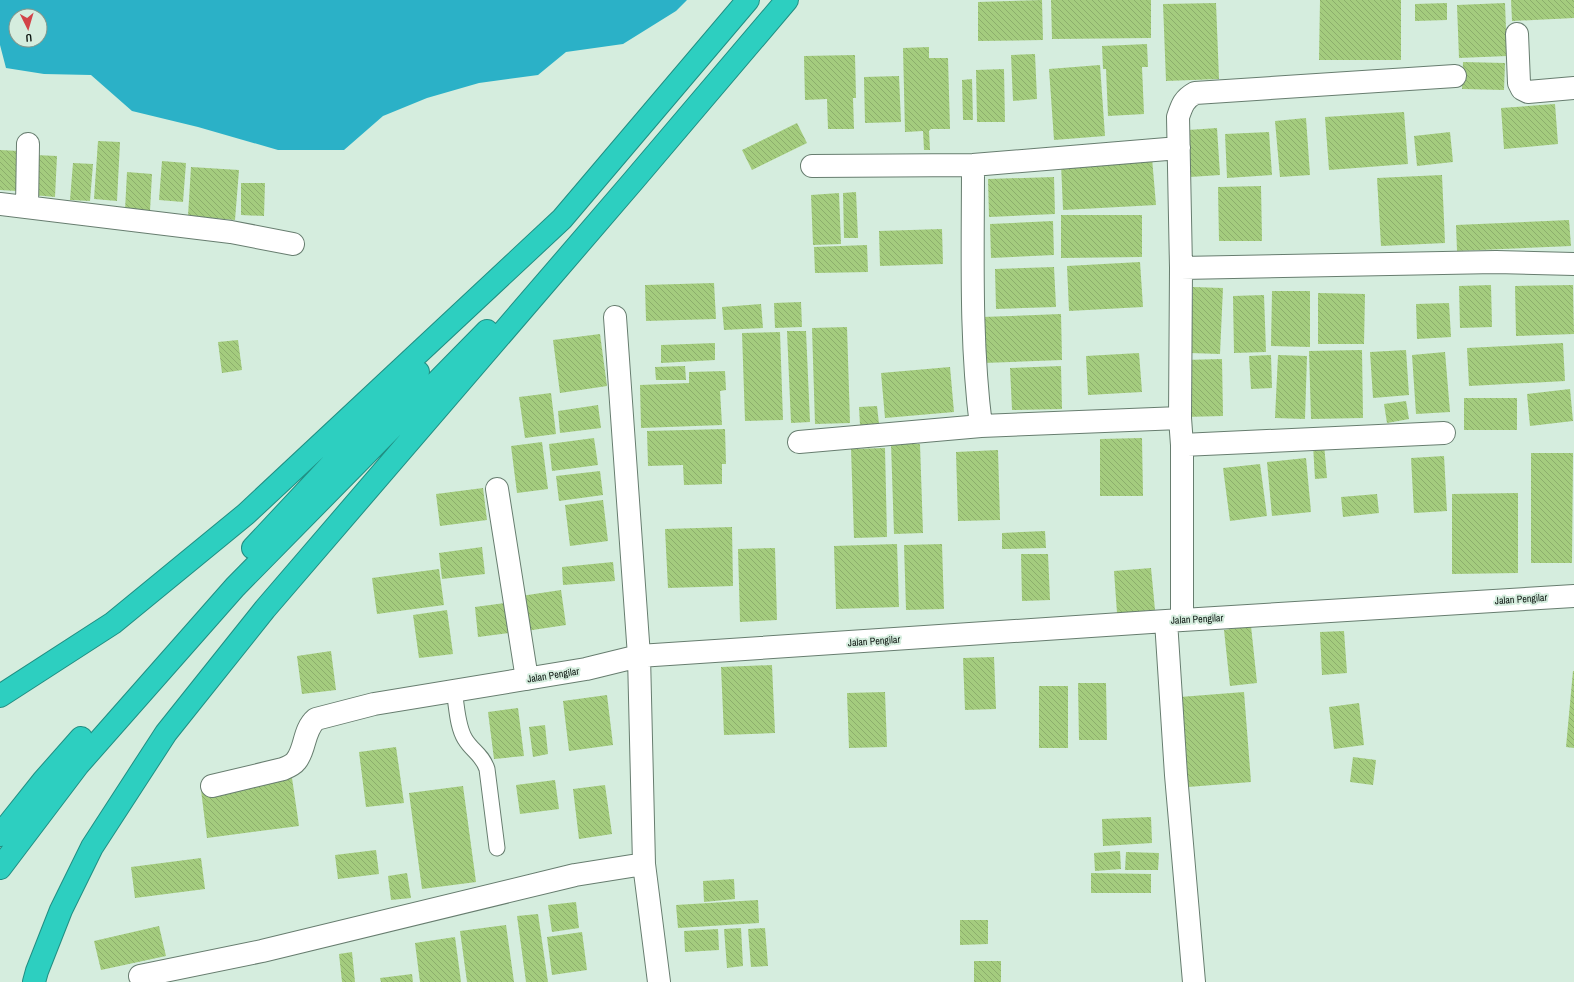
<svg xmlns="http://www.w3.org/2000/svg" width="1574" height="982" font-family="'Archivo Narrow',sans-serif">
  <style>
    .water { fill: #2bb1c7; fill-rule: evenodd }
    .building { fill: url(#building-back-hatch) }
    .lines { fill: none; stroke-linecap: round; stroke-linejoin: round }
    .service-casing { stroke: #677d6f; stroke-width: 17 }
    .minor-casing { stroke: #677d6f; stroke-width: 24 }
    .motorway-casing { stroke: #218e82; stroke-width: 24 }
    .service { stroke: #fff; stroke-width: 15 }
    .minor { stroke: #fff; stroke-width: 22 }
    .motorway { stroke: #2dcfc0; stroke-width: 22 }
    .labels { text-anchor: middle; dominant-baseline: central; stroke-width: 4; stroke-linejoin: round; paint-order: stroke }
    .street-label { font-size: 10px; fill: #0c1510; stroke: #d5edde }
  </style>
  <defs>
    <pattern id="building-back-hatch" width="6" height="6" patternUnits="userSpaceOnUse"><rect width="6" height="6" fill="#a4cc7e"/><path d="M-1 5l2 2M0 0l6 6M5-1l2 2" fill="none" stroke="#8cae6c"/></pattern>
  </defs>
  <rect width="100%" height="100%" fill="#d5edde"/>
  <!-- water -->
  <path class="water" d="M0,0H687L676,11L623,44L566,52L538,75L479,83L427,98L383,116L344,150H278L198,127L132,111L91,75L44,74L6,68L0,45ZM16,16H40V40H16Z"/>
  <!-- building -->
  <path class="building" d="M1042,0L1043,40L978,41V2Z
    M1051,0H1151V38L1052,39Z
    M1320,0H1401V60H1319Z
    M1511,0H1574V18L1512,21Z
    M1216,3L1219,79L1166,81L1163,4Z
    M1447,3V20L1415,21V4Z
    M1505,3L1507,56L1459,58L1457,5Z
    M1147,44L1148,67H1142L1144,114L1108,116L1106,69H1103L1102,46Z
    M929,47V58H948L950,129H931L929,131L930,150H924L923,131L905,132L903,48Z
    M1035,54L1037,99L1013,101L1011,55Z
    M855,55L856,98H853L854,129H828L827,99L805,100L804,56Z
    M1463,62L1505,63L1504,90L1462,89Z
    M1100,65L1105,136L1054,140L1049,69Z
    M1004,69L1005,122H977L976,70Z
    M899,76L901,122L865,123L864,77Z
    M972,79L973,120H963L962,80Z
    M1555,104L1558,144L1504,149L1501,108Z
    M1404,112L1408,164L1329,170L1325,117Z
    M1306,118L1310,175L1280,177L1275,121Z
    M797,123L807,143L752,170L742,150Z
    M1217,128L1220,175L1190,177L1188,130Z
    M1269,132L1272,175L1227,178L1225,134Z
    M1450,132L1453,162L1417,166L1414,136Z
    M98,141L120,142L117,201L94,199Z
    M0,150L20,151L17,191L0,190Z
    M35,155L57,156L55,197L33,195Z
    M1152,158L1156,205L1063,210L1061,164Z
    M162,161L186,163L183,202L159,200Z
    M73,163L93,164L90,201L70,200Z
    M191,167L239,170L235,220L188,216Z
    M127,172L152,174L150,211L125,210Z
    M1442,175L1445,243L1381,246L1377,178Z
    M1054,177L1055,214L989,217L988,179Z
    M241,183H265L264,216L241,215Z
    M1261,186L1262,241H1219L1218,187Z
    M856,192L858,238H844L843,193Z
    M839,193L841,244L813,245L811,195Z
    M1061,215H1142V257L1061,258Z
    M1569,220L1571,246L1457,251L1456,225Z
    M1053,221L1054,255L991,258L990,224Z
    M942,229L943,264L880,266L879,231Z
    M867,245L868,272L815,273L814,247Z
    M1140,262L1143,307L1069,311L1067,266Z
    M1054,267L1056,307L996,309L995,269Z
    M714,283L716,319L646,321L645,285Z
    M1491,285L1492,327L1460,328L1459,286Z
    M1573,285L1574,334L1516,336L1515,286Z
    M1193,287L1223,288L1220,354L1190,353Z
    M1272,291H1310V347L1271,346Z
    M1318,293L1365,294L1364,344H1318Z
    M1264,295L1266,352L1234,353L1233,296Z
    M801,302L802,327L775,328L774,303Z
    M1449,303L1451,337L1417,339L1416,304Z
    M761,304L763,328L724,330L722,307Z
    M1061,314L1062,360L983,363L982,317Z
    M847,327L850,423L815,424L812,328Z
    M787,331H806L810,422L791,423Z
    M780,332L783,420L745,421L742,333Z
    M600,334L607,386L560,393L553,340Z
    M238,340L242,370L222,373L218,342Z
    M715,343V360L661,363V345Z
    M1563,343L1565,381L1469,386L1467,348Z
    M1362,350L1363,418L1311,419L1309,351Z
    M1406,350L1409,395L1373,398L1370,352Z
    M1445,352L1450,412L1416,414L1412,355Z
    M1139,353L1142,392L1088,395L1086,356Z
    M1271,355L1272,388L1251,389L1249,356Z
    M1278,355L1307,356L1305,419L1275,418Z
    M1222,359L1223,416L1184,417L1183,360Z
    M685,366L686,380H656L655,367Z
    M1061,366L1062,409L1012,410L1010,368Z
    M950,367L954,412L885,418L881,373Z
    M725,371L726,390L720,391L722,425L641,428L640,385L689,383V372Z
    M1570,389L1573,421L1530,426L1527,394Z
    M551,393L556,434L525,438L519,397Z
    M1464,398H1517V430H1464Z
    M1406,401L1409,419L1387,423L1384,404Z
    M598,405L601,428L560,433L558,411Z
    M877,406L879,424L860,425L859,407Z
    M725,429L726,464H722V484L684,485L683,465L648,466L647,431Z
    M594,438L598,465L552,471L549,444Z
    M1142,438L1143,496H1100V439Z
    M542,442L548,489L517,493L511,446Z
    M891,444H920L923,533L894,534Z
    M1324,444L1327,478L1315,479L1313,445Z
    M885,448L887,537L854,538L851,449Z
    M998,450L1000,520L958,521L956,452Z
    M1531,453H1573L1572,563H1531Z
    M1444,456L1447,511L1414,513L1411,458Z
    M1306,458L1311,512L1272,516L1267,462Z
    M1260,464L1267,516L1230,521L1223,468Z
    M600,471L603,495L559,501L556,476Z
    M483,488L487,520L440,526L436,494Z
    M1518,493V573L1452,574V494Z
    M1377,494L1379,513L1343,517L1341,497Z
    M603,500L608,541L570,546L565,505Z
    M732,527L733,586L668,588L665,529Z
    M1045,531L1046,548L1002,549V533Z
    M897,544L899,607L836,609L834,546Z
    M942,544L944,609L906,610L904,545Z
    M482,547L485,574L442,579L439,553Z
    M775,548L777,620L740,622L738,549Z
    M1021,554H1048L1050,600L1022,601Z
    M613,562L615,581L563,585L562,567Z
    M1151,568L1155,610L1117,613L1114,571Z
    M439,569L444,605L377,614L372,578Z
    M561,590L566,625L526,631L521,596Z
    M505,603L509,633L478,637L475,607Z
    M447,610L453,654L419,658L413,615Z
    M1251,626L1257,683L1230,686L1224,630Z
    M1344,631L1347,673L1322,675L1320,632Z
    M331,651L336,690L302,694L297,656Z
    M994,657L996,709L965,710L963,658Z
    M772,665L775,733L724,735L721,667Z
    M1573,671H1574V748L1566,747Z
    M1078,683H1106L1107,740H1079Z
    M1039,686H1068V748H1039Z
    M885,692L887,747L849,748L847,693Z
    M1244,692L1251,782L1188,787L1180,697Z
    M607,695L613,745L569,751L563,701Z
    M1359,703L1364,745L1334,749L1329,707Z
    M518,708L524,756L494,759L488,712Z
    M545,725L548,754L533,757L529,727Z
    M396,747L404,803L366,807L359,752Z
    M1353,757L1376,760L1373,785L1350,782Z
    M292,778L299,826L207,838L201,790Z
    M555,780L559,809L520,814L516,785Z
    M605,785L612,834L579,839L573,789Z
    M463,786L476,882L422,889L409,793Z
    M1151,817L1152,843L1103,846L1102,819Z
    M376,850L379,874L338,879L335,855Z
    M1120,851L1121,869L1095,871L1094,853Z
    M1126,852L1159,853L1158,870H1125Z
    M201,858L205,889L135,898L131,867Z
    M407,873L411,898L391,900L388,876Z
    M1091,873L1151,874V893H1091Z
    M734,879L735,899L704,902L703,881Z
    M758,900L759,923L678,928L676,905Z
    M576,902L579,928L552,932L548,905Z
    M538,914L548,982H526L517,916Z
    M960,920H988V944L960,945Z
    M506,925L514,982H467L460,931Z
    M159,926L166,956L101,970L94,941Z
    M741,928L743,966L727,968L724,929Z
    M765,928L768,966L751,967L748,929Z
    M718,929L719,950L685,952L684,931Z
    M582,932L587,970L552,975L547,937Z
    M455,937L461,982H420L415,943Z
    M352,952L355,982H342L339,954Z
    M974,961H1001V982H974Z
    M412,974L413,982H381L380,978Z"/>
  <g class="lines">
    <defs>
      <path id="service" d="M454,691C457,706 457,726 465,739C472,751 482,754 487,769L497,848"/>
      <path id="minor" d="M1517,34L1519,83L1522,89L1528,92L1574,88
        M973,165C973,252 970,340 981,426
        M812,166L973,165L1179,148
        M0,204L231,232L293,244
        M27,207L28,144
        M1181,268L1496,262L1574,264
        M615,317L639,656L644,864L659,982
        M799,442L981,426L1180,418
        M1182,445L1444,433
        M497,489L527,679
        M1182,620V445L1180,418L1181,268L1178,117C1182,105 1184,99 1195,93L1455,76
        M1166,621L1176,775L1194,982
        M212,786L283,769C288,767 293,765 296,761C306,749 303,730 316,719L374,704L586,669L639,656L1166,621L1574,596
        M140,976L262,951L575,875L644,864"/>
      <path id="motorway" d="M253,548L418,372
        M0,696L113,623L246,514L562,219L748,0
        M0,835L43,781L81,738
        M0,868L78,765L235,587L487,331
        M34,982L37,971L61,910L92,847L166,733L265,609L634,180L787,0"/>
    </defs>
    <!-- service casing -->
    <use href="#service" class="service-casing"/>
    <!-- minor casing -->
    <use href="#minor" class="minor-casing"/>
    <!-- motorway casing -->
    <use href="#motorway" class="motorway-casing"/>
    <!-- service -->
    <use href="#service" class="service"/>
    <!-- minor -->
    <use href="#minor" class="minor"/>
    <!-- motorway -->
    <use href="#motorway" class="motorway"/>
  </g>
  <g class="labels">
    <!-- street labels -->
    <g class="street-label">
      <text transform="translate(1521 599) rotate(-4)">Jalan Pengilar</text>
      <text transform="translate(1197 619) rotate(-3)">Jalan Pengilar</text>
      <text transform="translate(874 641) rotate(-4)">Jalan Pengilar</text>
      <text transform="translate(553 675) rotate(-9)">Jalan Pengilar</text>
    </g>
  </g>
  <!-- north arrow -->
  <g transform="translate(28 28) rotate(175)"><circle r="19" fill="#d5edde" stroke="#85978c"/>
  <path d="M0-3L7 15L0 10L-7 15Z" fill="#d24348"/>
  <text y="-6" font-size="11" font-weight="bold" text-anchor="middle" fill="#0c1510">U</text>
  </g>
</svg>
